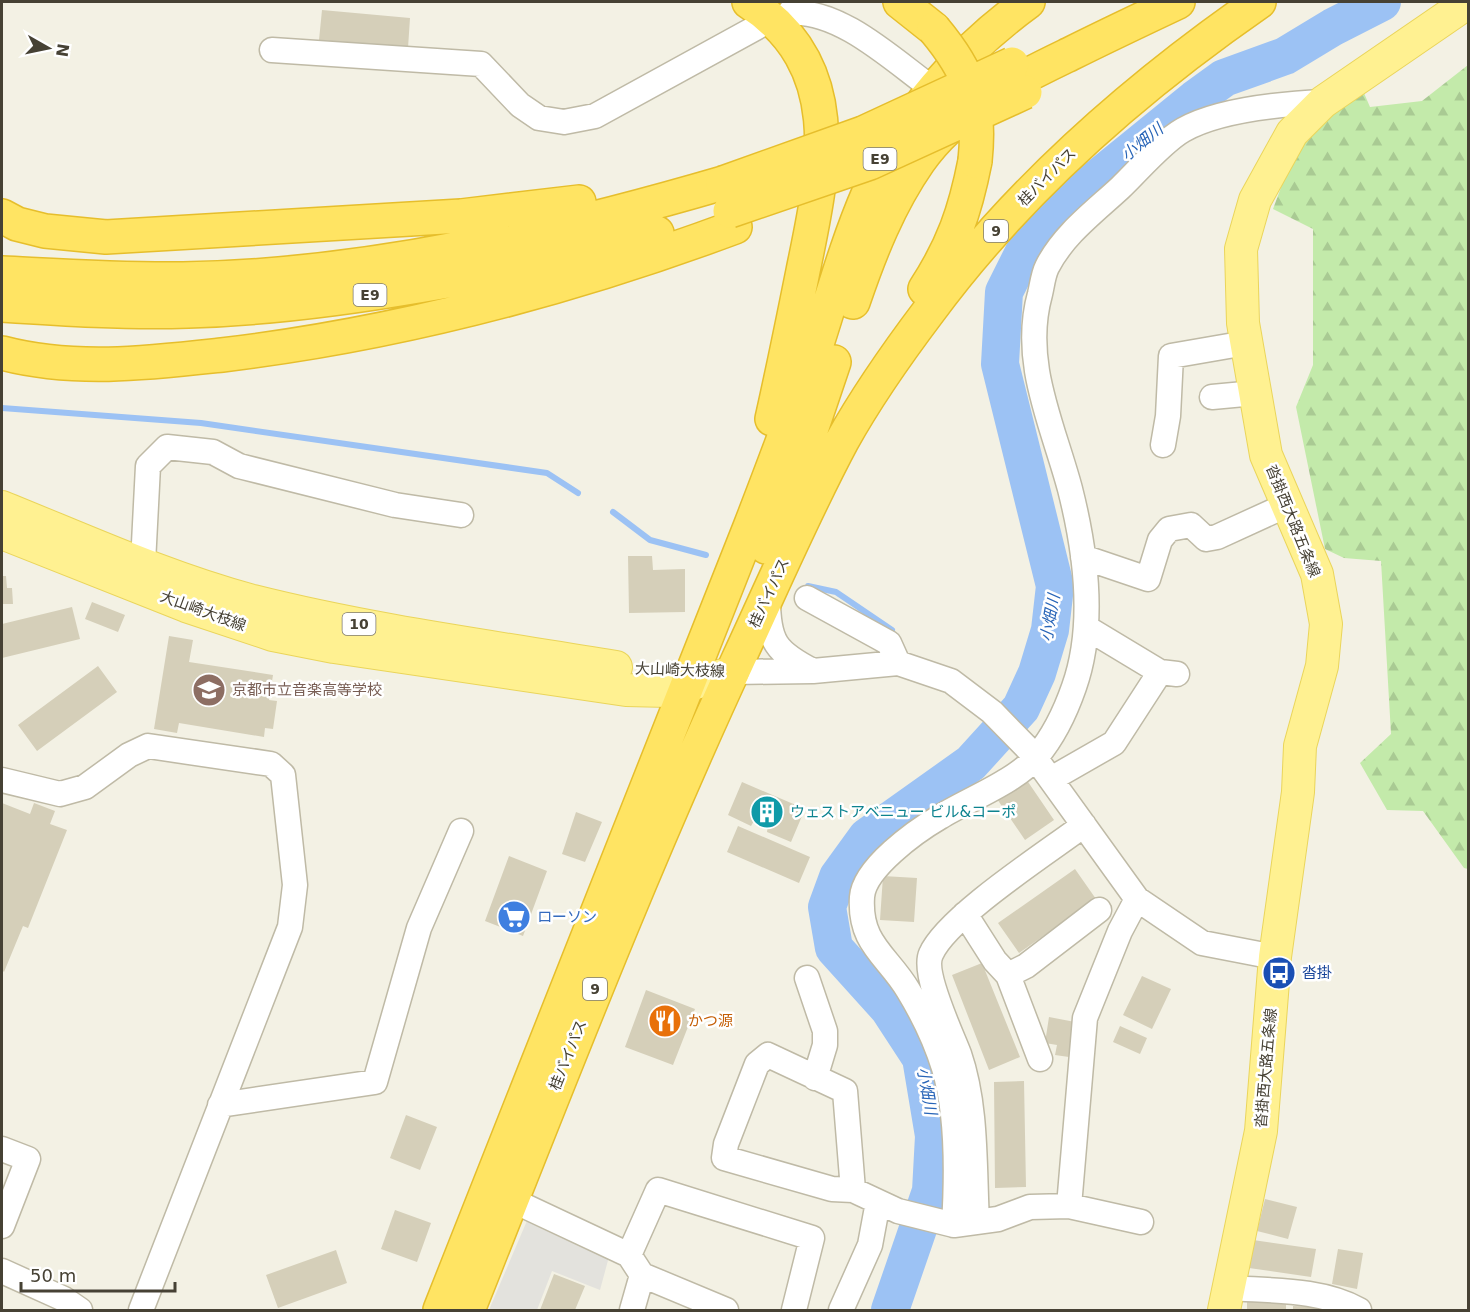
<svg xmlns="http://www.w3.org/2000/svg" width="1470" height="1312" font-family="'DejaVu Sans','Noto Sans JP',sans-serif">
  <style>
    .forest { fill: url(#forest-firs) }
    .parking { fill: #e3e2dd }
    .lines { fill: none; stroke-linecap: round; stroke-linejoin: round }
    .stream { stroke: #9cc2f4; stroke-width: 6 }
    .river { stroke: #9cc2f4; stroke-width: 38 }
    .building { fill: #d5cfb9 }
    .minor-casing { stroke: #bfbaa6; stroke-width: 27 }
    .major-casing { stroke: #ead55b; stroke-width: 34 }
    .highway-casing { stroke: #e6be2c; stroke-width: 36 }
    .minor { stroke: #fff; stroke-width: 24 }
    .major { stroke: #fff191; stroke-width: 32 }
    .highway { stroke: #ffe463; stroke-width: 33 }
    .highway-bridge-casing { stroke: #e6be2c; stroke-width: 36; stroke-linecap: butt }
    .highway-bridge { stroke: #ffe463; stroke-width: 33 }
    .labels { text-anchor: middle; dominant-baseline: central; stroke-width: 5; stroke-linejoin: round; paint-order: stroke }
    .shield { fill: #fff; stroke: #7e7a71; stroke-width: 1.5 }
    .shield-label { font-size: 14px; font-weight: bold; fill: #464134 }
    .street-label { font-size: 15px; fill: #464134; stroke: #fff }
    .education-label { font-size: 15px; fill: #785e54; stroke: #fff; text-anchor: start }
    .culture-label { font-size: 15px; fill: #0d838f; stroke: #fff; text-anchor: start }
    .shop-label { font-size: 15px; fill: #366cbe; stroke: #fff; text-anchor: start }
    .transit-label { font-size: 15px; fill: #164399; stroke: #fff; text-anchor: start }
    .food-label { font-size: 15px; fill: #c56008; stroke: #fff; text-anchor: start }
    .water-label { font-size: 16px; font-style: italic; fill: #2764b7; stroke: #fff }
  </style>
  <defs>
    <pattern id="forest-firs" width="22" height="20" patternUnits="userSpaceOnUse" patternTransform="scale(1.5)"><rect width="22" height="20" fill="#c3eaaa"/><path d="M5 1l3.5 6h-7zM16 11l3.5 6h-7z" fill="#a9ca93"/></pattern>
  </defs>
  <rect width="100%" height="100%" fill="#f3f1e4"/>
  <!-- forest -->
  <path class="forest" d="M1468,65V869L1464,868L1423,811L1387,810L1360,763L1391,734L1381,561L1344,558L1325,549L1296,407L1313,365V229L1273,209L1299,139L1341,97L1364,93L1370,107L1422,101Z"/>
  <!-- parking -->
  <path class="parking" d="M529,1216L610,1253L600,1290L552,1271L537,1310H489Z"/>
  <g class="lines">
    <!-- stream -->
    <path class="stream" d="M2,408L201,423L547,473L578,493
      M613,512L650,540L706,555
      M808,586L836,592L892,630"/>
    <!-- river -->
    <path class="river" d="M890,1310L931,1191L934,1136L921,1058L889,1009L834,948L827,907L838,877L867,837L971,763L1021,708L1037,673L1050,630L1055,586L1000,364L1004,292L1028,244L1051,216L1195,99L1224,78L1285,56L1333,27L1382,2"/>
  </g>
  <!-- building -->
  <path class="building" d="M322,10L410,18L408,48L319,40Z
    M628,556H652L653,570L685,569V612L629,613Z
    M2,576H6L7,588H12L13,604H2Z
    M92,602L125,615L118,632L85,619Z
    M72,607L80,639L2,658V624Z
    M169,636L193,640L189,662L273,675L269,700L277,701L273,729L265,728L264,737L179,723L177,733L154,729Z
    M98,666L117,692L37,751L18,725Z
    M1024,776L1054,820L1025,840L995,796Z
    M742,782L805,809L791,842L767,832L768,824L755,819L751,826L728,815Z
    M2,803L30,814L34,803L55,811L50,824L67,830L28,928L23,926L4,972L2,970Z
    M576,812L602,822L585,862L562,854Z
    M738,826L810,857L799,883L727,852Z
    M509,856L547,871L523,936L485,921Z
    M1075,869L1096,899L1019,953L998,923Z
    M883,876L917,878L914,922L880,920Z
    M982,963L1020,1057L989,1070L952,975Z
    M1142,976L1171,989L1152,1029L1123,1015Z
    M646,990L695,1009L673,1065L625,1047Z
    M1049,1017L1075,1022L1069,1057L1055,1055L1057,1045L1045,1043Z
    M1120,1026L1147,1038L1140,1054L1113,1042Z
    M1024,1081L1026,1187L995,1188L994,1082Z
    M406,1115L437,1127L420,1170L390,1158Z
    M1265,1199L1297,1207L1288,1239L1257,1231Z
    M395,1210L431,1223L417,1262L381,1249Z
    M1253,1240L1316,1249L1311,1277L1249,1268Z
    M1338,1249L1363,1253L1357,1289L1332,1284Z
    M336,1250L347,1283L278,1308L266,1275Z
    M554,1274L585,1286L575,1310H540Z
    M1247,1297L1286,1298V1310H1247Z
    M1293,1306L1324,1307V1310H1293Z"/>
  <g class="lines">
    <defs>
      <path id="minor" d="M789,13C839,8 894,61 933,89
        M272,50L481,64L520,105L539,118L564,122L595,116L759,26
        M1212,397L1255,393
        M1163,445L1168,416L1171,356L1246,343
        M1083,557L1148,579L1160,540L1169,529L1191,525L1206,539L1217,537L1287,505
        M143,563L148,466L167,447L213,452L239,466L395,505L461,515
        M807,598L889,643L898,663
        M768,599C768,642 776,652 813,671
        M1087,628L1160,672L1177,674
        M733,672L813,671L898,663L951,681L992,712L1031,752L1137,899L1202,943L1275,957
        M1051,779L1114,743L1160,672
        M2,780L60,794L85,787L129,755L148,746L271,764L283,775L295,885L290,927L141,1310
        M965,914L995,961L1008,975L1040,1059
        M1008,975L1026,966L1099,910
        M807,978L825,1031V1045L815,1078
        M220,1105L375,1082L419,928L461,831
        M2,1149L28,1159L2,1226
        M853,1190L845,1091L768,1055L757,1064L726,1144L724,1158L832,1189L853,1190L898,1211L954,1225L998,1219L1030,1207L1069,1206L1141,1222
        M497,1193L629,1255L642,1275L726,1310
        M1069,1206L1085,1018L1120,931L1137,899
        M977,1222C974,1167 977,1106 959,1054C951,1033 922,973 931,954C947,917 1048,852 1084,825
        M954,1225C957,1177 958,1114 944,1068C936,1042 922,1013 908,990C887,955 859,944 862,897C864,868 916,831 940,817C967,800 1017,781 1037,756C1053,737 1066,710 1074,687C1096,625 1086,552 1070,489C1053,425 1021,362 1040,294C1042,286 1043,275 1047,267C1063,235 1094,212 1120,188C1138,171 1162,142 1183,130C1220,109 1282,104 1323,102
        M629,1255L658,1190L812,1238L794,1310
        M2,1271L64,1299L80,1310
        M1229,1288C1272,1291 1322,1289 1359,1310
        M632,1310L642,1275
        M841,1310L870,1245L878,1202"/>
      <path id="major" d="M2,507C84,540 167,578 253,601C372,631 495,647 616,667
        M2,533L186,606L273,635L334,647L626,690L669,691L733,672
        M1224,1310L1261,1131L1275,957L1298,792L1300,746L1322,666L1326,624L1317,574L1266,455L1243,323L1241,249L1255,200L1292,133L1323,102L1457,10L1465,2"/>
      <path id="highway" d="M749,2C849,67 823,173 803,271C793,321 783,370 772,419
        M900,2L934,29
        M2,216L17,224L45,231L106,237L461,216L579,202
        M2,273C62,276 123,280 183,279C366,276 548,234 723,183
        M925,289C953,246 965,212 975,161
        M853,302C870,252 889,204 919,161C956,108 1014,81 1070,54C1106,36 1142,19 1178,2
        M2,305C63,309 126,313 188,311C286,308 383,293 480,275C539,263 599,251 657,233
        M2,353C74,372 149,363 222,355C399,334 568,289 735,227
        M766,547L801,460L834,362
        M440,1310L750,527C772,470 794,413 813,356C831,301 846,245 869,192C903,115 961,51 1028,2
        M468,1310C555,1092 639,873 738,660C772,587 804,512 842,441C867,396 898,352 929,311C1019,189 1135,88 1259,2"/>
    </defs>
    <!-- minor casing -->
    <use href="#minor" class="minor-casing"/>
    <!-- major casing -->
    <use href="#major" class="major-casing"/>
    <!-- highway casing -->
    <use href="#highway" class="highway-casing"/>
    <!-- minor -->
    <use href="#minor" class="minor"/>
    <!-- major -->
    <use href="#major" class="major"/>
    <!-- highway -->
    <use href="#highway" class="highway"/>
    <defs>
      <path id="highway-bridge" d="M934,29C971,73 981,103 975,161
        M723,183L863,133L1012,64
        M730,211L870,163L1025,92"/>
    </defs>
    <!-- highway-bridge casing -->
    <use href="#highway-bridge" class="highway-bridge-casing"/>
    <!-- highway-bridge -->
    <use href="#highway-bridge" class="highway-bridge"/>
  </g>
  <!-- icons -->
  <defs>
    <symbol id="school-disc" viewBox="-11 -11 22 22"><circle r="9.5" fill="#8d6e63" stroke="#fff"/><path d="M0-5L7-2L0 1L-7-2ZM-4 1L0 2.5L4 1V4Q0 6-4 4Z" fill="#fff"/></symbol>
    <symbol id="building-disc" viewBox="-11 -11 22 22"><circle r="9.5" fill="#0f9aa8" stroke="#fff"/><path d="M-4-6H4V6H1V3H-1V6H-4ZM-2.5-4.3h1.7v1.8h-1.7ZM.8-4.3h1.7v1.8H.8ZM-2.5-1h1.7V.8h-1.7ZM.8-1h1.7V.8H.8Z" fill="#fff"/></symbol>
    <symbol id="supermarket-disc" viewBox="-11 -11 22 22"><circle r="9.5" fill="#3f7fe0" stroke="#fff"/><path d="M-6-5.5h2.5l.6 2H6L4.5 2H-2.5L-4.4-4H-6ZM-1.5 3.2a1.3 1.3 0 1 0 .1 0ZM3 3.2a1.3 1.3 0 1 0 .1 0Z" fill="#fff"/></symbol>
    <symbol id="bus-disc" viewBox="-11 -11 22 22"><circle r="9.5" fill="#1a4fb4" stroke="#fff"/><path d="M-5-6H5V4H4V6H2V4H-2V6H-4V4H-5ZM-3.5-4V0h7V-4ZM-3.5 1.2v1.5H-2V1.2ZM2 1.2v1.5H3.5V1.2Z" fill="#fff"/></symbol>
    <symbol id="restaurant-disc" viewBox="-11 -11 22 22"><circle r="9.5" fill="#e8710a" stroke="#fff"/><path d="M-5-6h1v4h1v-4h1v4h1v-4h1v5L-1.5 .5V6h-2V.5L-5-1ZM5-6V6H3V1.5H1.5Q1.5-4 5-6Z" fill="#fff"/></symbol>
  </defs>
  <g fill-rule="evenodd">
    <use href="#school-disc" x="190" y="671" width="38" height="38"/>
    <use href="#building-disc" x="748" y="793" width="38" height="38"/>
    <use href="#supermarket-disc" x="495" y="898" width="38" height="38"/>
    <use href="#bus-disc" x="1260" y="954" width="38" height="38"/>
    <use href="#restaurant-disc" x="646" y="1002" width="38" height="38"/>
  </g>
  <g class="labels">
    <!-- shield labels -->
    <g class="shield">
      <rect x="863.5" y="148" width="33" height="22" rx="4.5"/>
      <rect x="984" y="220" width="24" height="22" rx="4.5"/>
      <rect x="353.5" y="284" width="33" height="22" rx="4.5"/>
      <rect x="342.5" y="613" width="33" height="22" rx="4.5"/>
      <rect x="583" y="978" width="24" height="22" rx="4.5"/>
    </g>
    <g class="shield-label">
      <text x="880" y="159">E9</text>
      <text x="996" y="231">9</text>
      <text x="370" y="295">E9</text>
      <text x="359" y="624">10</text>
      <text x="595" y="989">9</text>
    </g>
    <!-- street labels -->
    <g class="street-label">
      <text transform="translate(1047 177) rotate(-45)">桂バイパス</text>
      <text transform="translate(1293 521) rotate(68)">沓掛西大路五条線</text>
      <text transform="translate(769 593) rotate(-65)">桂バイパス</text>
      <text transform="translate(203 611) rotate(20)">大山崎大枝線</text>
      <text transform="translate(680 670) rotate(2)">大山崎大枝線</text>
      <text transform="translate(568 1055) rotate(-68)">桂バイパス</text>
      <text transform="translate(1266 1068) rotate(-85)">沓掛西大路五条線</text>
    </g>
    <!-- education labels -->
    <g class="education-label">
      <text x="232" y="690">京都市立音楽高等学校</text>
    </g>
    <!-- culture labels -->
    <g class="culture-label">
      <text x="790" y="812">ウェストアベニュー ビル&amp;コーポ</text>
    </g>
    <!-- shop labels -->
    <g class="shop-label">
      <text x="537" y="917">ローソン</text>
    </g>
    <!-- transit labels -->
    <g class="transit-label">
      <text x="1302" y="973">沓掛</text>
    </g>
    <!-- food labels -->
    <g class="food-label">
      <text x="688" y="1021">かつ源</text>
    </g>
    <!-- water labels -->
    <g class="water-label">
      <text transform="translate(1142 142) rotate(-39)">小畑川</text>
      <text transform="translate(1050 618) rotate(-80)">小畑川</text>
      <text transform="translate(927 1091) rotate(80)">小畑川</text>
    </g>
  </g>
  <!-- border -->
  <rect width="1470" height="1312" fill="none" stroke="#464134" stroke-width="6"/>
  <!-- north arrow -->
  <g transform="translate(48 48) rotate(99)" stroke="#ffffff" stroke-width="4.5" paint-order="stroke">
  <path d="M0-4.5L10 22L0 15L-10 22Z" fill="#464134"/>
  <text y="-9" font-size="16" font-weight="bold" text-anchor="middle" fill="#464134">N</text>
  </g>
  <!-- scale -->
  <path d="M21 1282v9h154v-9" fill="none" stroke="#464134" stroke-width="3"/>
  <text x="30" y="1282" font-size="18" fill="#464134" stroke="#ffffff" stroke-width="4.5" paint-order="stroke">50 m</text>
</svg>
